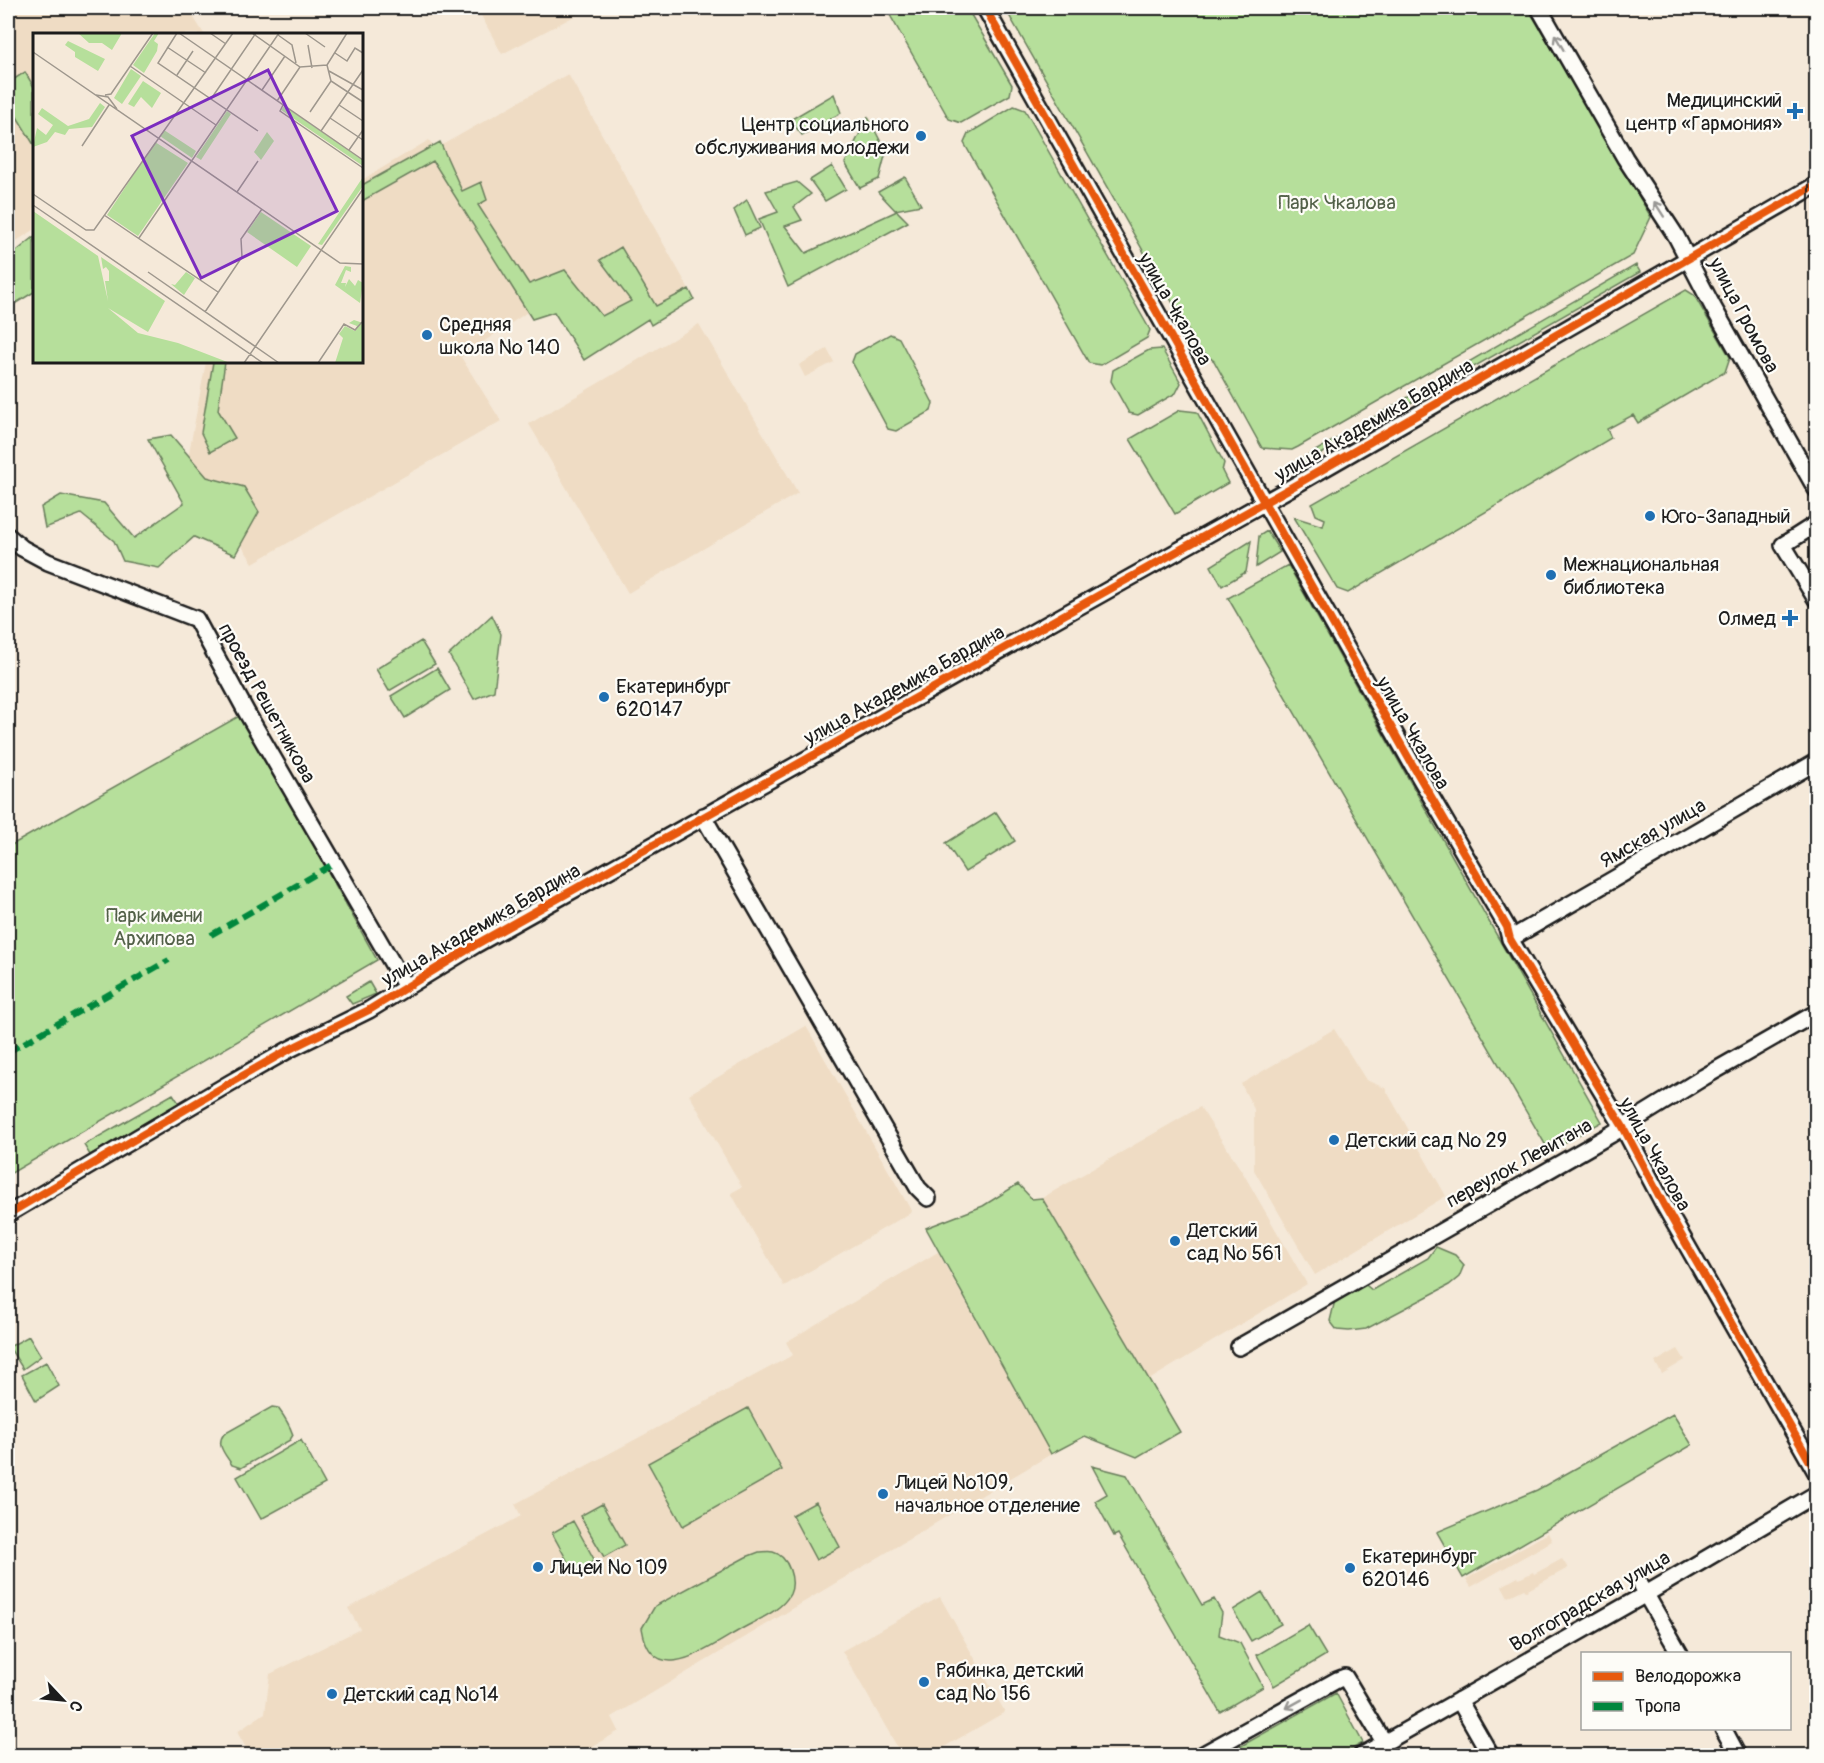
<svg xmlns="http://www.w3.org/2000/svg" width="1824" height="1763" font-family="Pangolin,sans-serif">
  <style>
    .built { fill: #efdcc4 }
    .green { fill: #b6df9b; stroke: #697e5c; stroke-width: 1.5 }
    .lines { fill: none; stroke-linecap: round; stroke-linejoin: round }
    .minor-casing { stroke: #1c1c1c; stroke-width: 20 }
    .minor { stroke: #fdfcf7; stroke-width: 15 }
    .quiet { stroke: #00873e; stroke-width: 6; stroke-dasharray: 12 6; stroke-linecap: butt }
    .cycleway-casing { stroke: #fdfcf7; stroke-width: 11 }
    .cycleway { stroke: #e8590c; stroke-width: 8 }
    .oneway { stroke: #989794 }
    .poi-dot { fill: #1f6fb2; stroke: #fdfcf7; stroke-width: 2 }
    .labels { text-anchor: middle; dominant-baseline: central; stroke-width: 4.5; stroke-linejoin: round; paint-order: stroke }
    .poi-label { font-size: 20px; fill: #1c1c1c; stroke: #fdfcf7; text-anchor: start }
    .park-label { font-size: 20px; fill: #526048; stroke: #fdfcf7 }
    .street-label { font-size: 20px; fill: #1c1c1c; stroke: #fdfcf7 }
    .inset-road { fill: none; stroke: #9e978d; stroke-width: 1.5 }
    .view { fill: #7b2cbf; fill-opacity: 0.15; stroke: #7b2cbf; stroke-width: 3 }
    .inset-edge { fill: none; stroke: #1c1c1c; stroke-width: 3 }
  </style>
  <rect width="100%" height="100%" fill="#f5e9d9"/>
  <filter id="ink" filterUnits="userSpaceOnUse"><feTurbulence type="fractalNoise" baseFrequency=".0167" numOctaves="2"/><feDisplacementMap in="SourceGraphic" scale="12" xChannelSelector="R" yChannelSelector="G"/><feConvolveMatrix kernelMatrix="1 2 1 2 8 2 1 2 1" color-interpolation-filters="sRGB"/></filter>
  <g filter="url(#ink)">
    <!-- built -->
    <path class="built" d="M8,8H188L204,34H34V230L8,246Z
      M477,8H590L502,54Z
      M568,74L689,289L600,339L571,288L526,313L461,357L501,421L253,563L187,463L206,362H362V180L429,140L435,149Z
      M699,324L798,493L628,593L529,424Z
      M827,349L834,362L805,377L799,365Z
      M806,1026L912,1212L784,1286L731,1193L742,1187L689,1094Z
      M1334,1029L1366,1080L1385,1088L1446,1196L1315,1275L1254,1170V1109L1241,1084Z
      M1200,1107L1243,1173L1307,1284L1149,1380L1042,1198Z
      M938,1252L1051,1454L612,1717L619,1731L577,1755H250L237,1732L265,1713L270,1674L360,1629L348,1608L521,1516L515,1504L793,1355L786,1342Z
      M1678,1349L1685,1360L1662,1374L1655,1362Z
      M1548,1533L1552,1541L1471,1587L1466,1579Z
      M1562,1559L1568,1568L1526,1591L1524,1589L1508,1597L1502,1586L1518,1577L1519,1579L1533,1572L1534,1574Z
      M940,1597L1005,1712L930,1755H902L842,1651Z"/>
    <!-- green -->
    <path class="green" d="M886,8H967L1012,85L1010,95L961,123L949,119Z
      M1005,8H1528L1651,217L1633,255L1298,447L1292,450L1262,448L1214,361L1199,349Z
      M25,72L34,87V145L8,102V83Z
      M834,94L841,113L802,135L790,120Z
      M1014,106L1025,110L1150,330L1147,338L1101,365L1089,363L964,143L968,134Z
      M868,117L886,152L879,179L860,188L845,163Z
      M440,142L462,191L481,182L487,200L478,205L529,284L565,270L602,316L631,301L600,260L621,247L656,306L689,289L694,299L651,325L648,319L584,360L554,312L532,319L433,161L362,201V185Z
      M832,166L846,189L825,201L810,180Z
      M905,177L921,205L895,210L878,192Z
      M797,182L811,194L794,207L802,220L785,226L806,253L897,211L908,222L788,287L759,219L778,212L766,191Z
      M747,200L760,228L745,235L734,210Z
      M34,237V292L8,308V288L11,286L8,280V258Z
      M1636,265L1640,272L1300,466L1298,461Z
      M1686,290L1694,295L1730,357L1725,372L1638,423L1633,415L1607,429L1611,438L1348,593L1337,589L1294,517L1323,526L1325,519L1316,515L1312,504Z
      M890,334L899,338L933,403L931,411L896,431L888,429L852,362L855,354Z
      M1162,349L1181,383L1176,393L1138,415L1129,413L1111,381L1113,370L1149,350Z
      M213,362H225L218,410L235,438L210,452L201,433Z
      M1180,410L1197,412L1224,463L1222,471L1228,483L1175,514L1130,439Z
      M171,435L207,477L244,487L259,512L235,555L194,537L159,568L123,561L114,541L81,514L45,528L41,507L61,495L104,503L134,538L184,503L148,439Z
      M1267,531L1280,552L1256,567L1259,536Z
      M1251,541L1246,572L1222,586L1211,566Z
      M1288,565L1602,1122L1549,1151L1228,598Z
      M492,615L501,634L494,691L474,699L449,655Z
      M421,641L435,664L389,691L376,669Z
      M437,668L450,690L405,718L391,696Z
      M241,715L377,960L8,1175V847Z
      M996,812L1015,841L965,872L946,843Z
      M369,982L376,994L352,1004L346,996Z
      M173,1094L179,1103L90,1155L84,1145Z
      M1018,1184L1032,1199L1042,1198L1180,1432L1137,1457L1085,1436L1051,1454L926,1228L983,1206Z
      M1436,1247L1455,1255L1464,1265L1459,1277L1449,1285L1366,1329L1349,1331L1337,1330L1330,1321L1336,1296L1362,1282L1372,1290L1428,1258Z
      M29,1336L41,1356L23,1369L9,1347Z
      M46,1362L59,1386L36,1401L22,1375Z
      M272,1407L278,1408C284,1416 290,1426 293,1435L290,1440L241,1468L232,1465C226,1455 215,1445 224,1434Z
      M748,1408L782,1470L683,1526L648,1463Z
      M1673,1414L1692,1445L1463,1578L1437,1532L1537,1490Z
      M301,1440L325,1484L261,1519L237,1477Z
      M1092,1466L1127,1475L1202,1605L1214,1599L1222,1613L1219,1635L1240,1643L1263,1687L1220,1712L1118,1534L1114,1536L1095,1501L1107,1494Z
      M816,1502L840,1547L816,1560L792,1515Z
      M602,1504L625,1545L604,1557L580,1516Z
      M573,1521L595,1561L574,1573L552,1533Z
      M759,1552C763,1552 769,1551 773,1552C789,1556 796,1581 790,1594C781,1612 754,1621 738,1631C706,1649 652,1690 642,1628L655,1606L746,1557Z
      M1262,1592L1281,1624L1251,1641L1233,1610Z
      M1308,1625L1326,1655L1274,1686L1257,1655Z
      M1336,1693L1363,1743L1341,1755H1225Z"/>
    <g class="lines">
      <defs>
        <path id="minor" d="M985,8L1412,764L1507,927L1510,939L1623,1127L1664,1205L1816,1472
          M1539,8L1625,158L1676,236L1713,307L1816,489
          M1816,524L1783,545L1816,599
          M8,536L22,548L48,562L196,619L247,713L406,987
          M703,816L918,1188L928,1198
          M1510,939L1816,762
          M8,1214L230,1083L290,1049L369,1010L475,945L1292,487L1816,185
          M1239,1347L1610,1135L1704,1077L1816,1013
          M1641,1586L1680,1654
          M1459,1700L1491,1756
          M1723,1728L1738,1756
          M1200,1756L1337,1680L1345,1677L1384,1742
          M1361,1756L1646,1594L1816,1494"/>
      </defs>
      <!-- minor casing -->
      <use href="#minor" class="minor-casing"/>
      <!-- minor -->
      <use href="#minor" class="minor"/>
      <!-- quiet -->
      <path class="quiet" d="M211,935L335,863
        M8,1052L169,960"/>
      <defs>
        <path id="cycleway" d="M985,8L1412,764L1507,927L1510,939L1623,1127L1664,1205L1816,1472
          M8,1214L230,1083L290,1049L369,1010L475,945L1292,487L1816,185"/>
      </defs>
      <!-- cycleway casing -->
      <use href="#cycleway" class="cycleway-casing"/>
      <!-- cycleway -->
      <use href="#cycleway" class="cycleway"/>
    </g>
    <!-- one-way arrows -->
    <defs><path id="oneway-shaft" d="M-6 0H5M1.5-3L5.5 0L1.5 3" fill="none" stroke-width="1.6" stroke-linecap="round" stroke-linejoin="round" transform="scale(1.5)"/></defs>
    <g class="oneway">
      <use href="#oneway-shaft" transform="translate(1559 42) rotate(-120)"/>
      <use href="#oneway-shaft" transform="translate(1659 209) rotate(-123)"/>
      <use href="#oneway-shaft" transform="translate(1294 1704) rotate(151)"/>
    </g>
  </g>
  <!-- markers -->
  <g class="poi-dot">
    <path d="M1792 102h6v6h6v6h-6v6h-6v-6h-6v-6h6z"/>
    <circle cx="921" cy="136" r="6"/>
    <circle cx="427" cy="335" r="6"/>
    <circle cx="1650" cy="516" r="6"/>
    <circle cx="1551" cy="575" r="6"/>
    <path d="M1787 609h6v6h6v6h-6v6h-6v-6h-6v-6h6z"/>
    <circle cx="604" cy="697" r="6"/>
    <circle cx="1334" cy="1140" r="6"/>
    <circle cx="1175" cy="1241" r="6"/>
    <circle cx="883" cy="1494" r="6"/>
    <circle cx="538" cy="1567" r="6"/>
    <circle cx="1350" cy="1568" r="6"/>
    <circle cx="924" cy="1682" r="6"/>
    <circle cx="332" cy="1694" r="6"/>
  </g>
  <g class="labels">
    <!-- poi labels -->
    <g class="poi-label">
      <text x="1782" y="100" text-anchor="end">Медицинский<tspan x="1782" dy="23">центр «Гармония»</tspan></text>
      <text x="909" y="124" text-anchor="end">Центр социального<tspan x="909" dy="23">обслуживания молодежи</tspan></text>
      <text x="439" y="324">Средняя<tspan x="439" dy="23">школа № 140</tspan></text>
      <text x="1662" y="516">Юго-Западный</text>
      <text x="1563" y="564">Межнациональная<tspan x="1563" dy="23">библиотека</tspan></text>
      <text x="1776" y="618" text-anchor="end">Олмед</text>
      <text x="616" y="686">Екатеринбург<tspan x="616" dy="23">620147</tspan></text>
      <text x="1346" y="1140">Детский сад № 29</text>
      <text x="1187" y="1230">Детский<tspan x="1187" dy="23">сад № 561</tspan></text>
      <text x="895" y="1482">Лицей №109,<tspan x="895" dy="23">начальное отделение</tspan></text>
      <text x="1362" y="1556">Екатеринбург<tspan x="1362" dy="23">620146</tspan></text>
      <text x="550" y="1567">Лицей № 109</text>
      <text x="936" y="1670">Рябинка, детский<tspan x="936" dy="23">сад № 156</tspan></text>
      <text x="344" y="1694">Детский сад №14</text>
    </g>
    <!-- park labels -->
    <g class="park-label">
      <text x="1337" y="202">Парк Чкалова</text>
      <text x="154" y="915">Парк имени<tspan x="154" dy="23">Архипова</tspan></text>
    </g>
    <!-- street labels -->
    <g class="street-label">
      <text transform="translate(1175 309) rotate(60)">улица Чкалова</text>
      <text transform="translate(1744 315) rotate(62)">улица Громова</text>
      <text transform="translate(1374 420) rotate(-30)">улица Академика Бардина</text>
      <text transform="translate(904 685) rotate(-29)">улица Академика Бардина</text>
      <text transform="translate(267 703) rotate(61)">проезд Решетникова</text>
      <text transform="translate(1413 733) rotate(60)">улица Чкалова</text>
      <text transform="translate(1653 833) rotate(-30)">Ямская улица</text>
      <text transform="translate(481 925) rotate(-30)">улица Академика Бардина</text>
      <text transform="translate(1655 1154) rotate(61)">улица Чкалова</text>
      <text transform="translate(1519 1163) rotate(-29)">переулок Левитана</text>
      <text transform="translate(1590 1601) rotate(-30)">Волгоградская улица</text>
    </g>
  </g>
  <!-- overview -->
  <g transform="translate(33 33)">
    <rect width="330" height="330" fill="#f5e9d9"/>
    <path d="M45,0H89L79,17L69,10H56ZM122,0H126L121,8L125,11L124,18L111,40L100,32ZM35,8L72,26L65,38L42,24V19L32,12ZM98,36L108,43L89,71L81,65ZM110,48L128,60L119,75L108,64L101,74L95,71ZM67,70L72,74L59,94L36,96L32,102L22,99L14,109L0,114L4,95L13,102L20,92L5,81L9,75L35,93L56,86ZM251,73L330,127V133L248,77ZM194,78L198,81L168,127L163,124ZM131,97L163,118L159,125L127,103ZM234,99L241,108L228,127L221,119ZM122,109L155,130L105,203L74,182ZM330,144V153L289,212L285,211ZM0,178L65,223L75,268L72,248H76V238L73,234L70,236L68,224L132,268L115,299L75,275L105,300L145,310L197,330H0ZM228,179L278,213L264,234L214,199ZM312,233L318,234V239L313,237L308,250H313L312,254L316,246L322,253L325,247L330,250L327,270L302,252ZM153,239L162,245L151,262L138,251L142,252ZM321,287L330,290V330H302L310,305L306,301L312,293L322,298L324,293L316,290Z" fill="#b6df9b"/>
    <path class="inset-road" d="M144,0L125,30L225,98M146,0L330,127M177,0L193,11M219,0L267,34L294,32M272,0L292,14M245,2L259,12L263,30M275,12L279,35M134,14L173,40M0,19L307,230L330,231M302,20L314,28L322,15L330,20M294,32L298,48L330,69M294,32L314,0M97,33L183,92M296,38L330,57M144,42L160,18M229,57L252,23M63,62L75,64L84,76M72,62L78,61L120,0M178,66L223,0M244,68L267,34M250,72L247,78L330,135M306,72L330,88M277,79L298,48M297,85L330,107M288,98L330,37M49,113L76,72M316,117L330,97M204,159L225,128M0,161L53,197H61L200,0M0,172L230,330M71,182L185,259M106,205L246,0M115,239L246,330M172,279L209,224L208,206L229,176M211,330L330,156M285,330L311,291L322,297L329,289"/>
    <path class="view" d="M235,37L304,178L168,245L99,103Z"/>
    <rect width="330" height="330" class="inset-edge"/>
  </g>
  <!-- margin -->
  <rect width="1824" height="1763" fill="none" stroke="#fdfcf7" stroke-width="30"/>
  <rect x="15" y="15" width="1794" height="1733" fill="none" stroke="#1c1c1c" stroke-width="2" filter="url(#ink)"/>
  <!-- legend -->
  <rect x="1581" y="1652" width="210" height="78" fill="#fdfcf7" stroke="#a3a29f" stroke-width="1.5"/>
  <rect x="1593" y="1672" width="30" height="9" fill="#e8590c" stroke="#a3a29f" stroke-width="1.5"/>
  <text x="1635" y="1682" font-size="18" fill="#1c1c1c">Велодорожка</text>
  <rect x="1593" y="1702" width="30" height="9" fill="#00873e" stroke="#a3a29f" stroke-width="1.5"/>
  <text x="1635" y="1712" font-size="18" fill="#1c1c1c">Тропа</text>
  <!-- north arrow -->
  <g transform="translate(63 1700) rotate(116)" stroke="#fdfcf7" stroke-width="4.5" paint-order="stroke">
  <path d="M0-4.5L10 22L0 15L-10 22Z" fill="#1c1c1c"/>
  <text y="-9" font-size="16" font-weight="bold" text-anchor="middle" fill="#1c1c1c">С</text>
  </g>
</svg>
